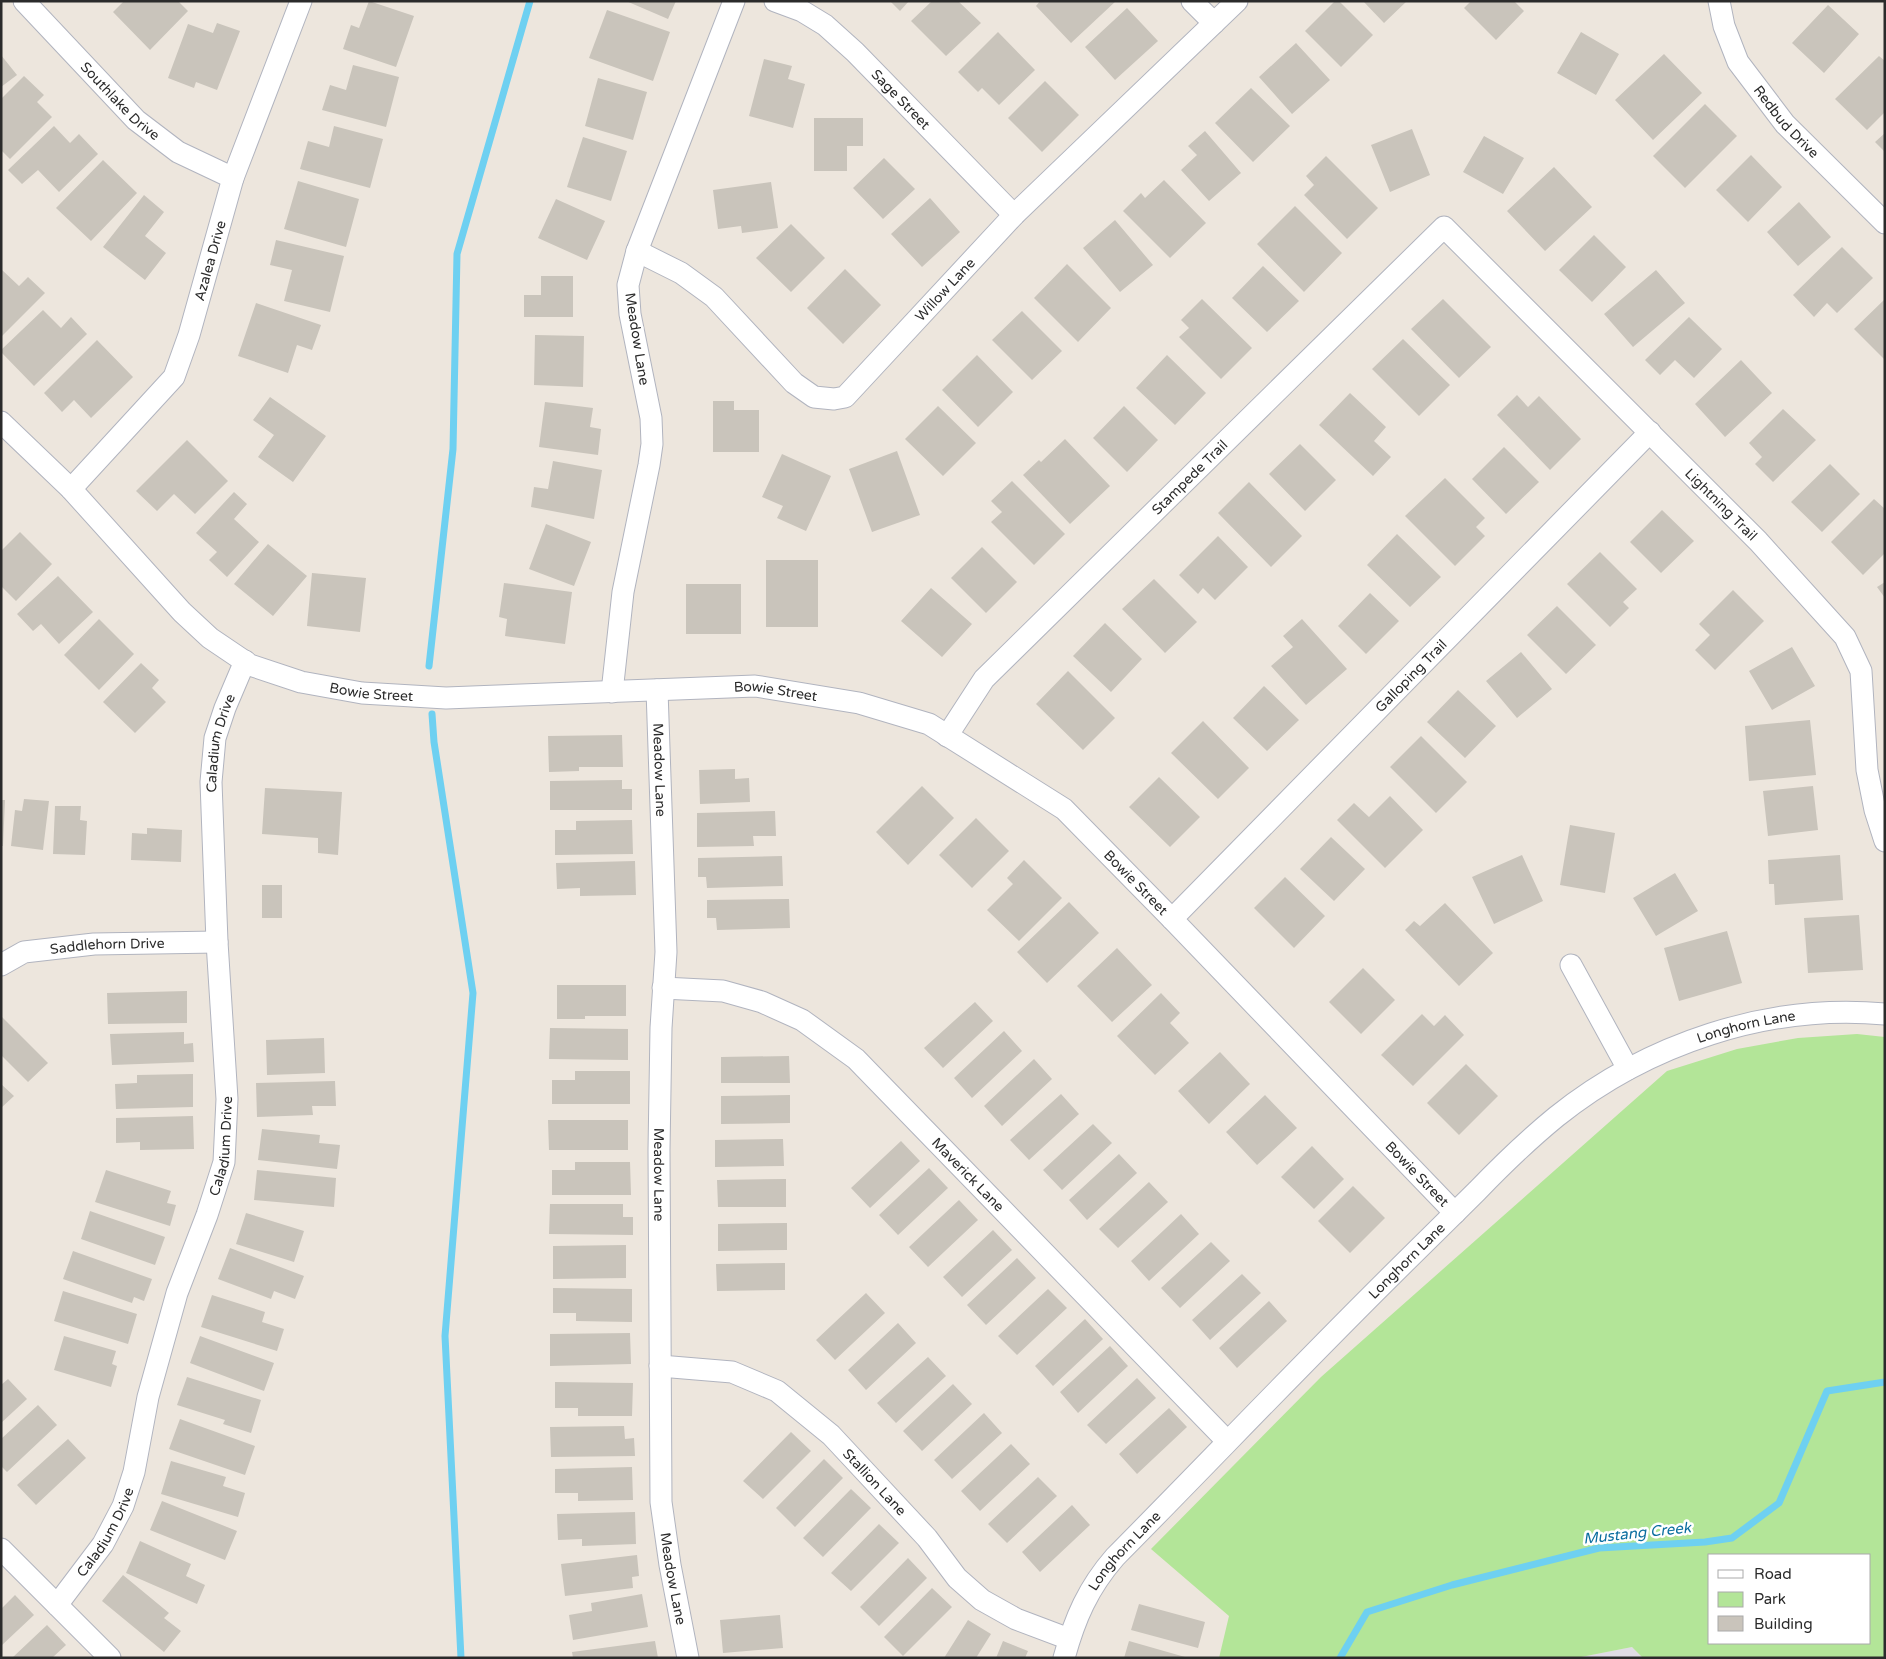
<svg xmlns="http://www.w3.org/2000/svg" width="1886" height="1659" font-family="'Varela Round',sans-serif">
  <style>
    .industrial { fill: #e0dde5 }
    .green { fill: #b3e598; fill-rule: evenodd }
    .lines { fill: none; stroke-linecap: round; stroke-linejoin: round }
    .stream { stroke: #6ed0f1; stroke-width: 7 }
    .building { fill: #c9c4bb }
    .minor-casing { stroke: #b1b4bf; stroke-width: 23 }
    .minor { stroke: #fff; stroke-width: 21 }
    .labels { text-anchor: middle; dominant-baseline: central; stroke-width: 5; stroke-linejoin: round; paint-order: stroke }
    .street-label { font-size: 14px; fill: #2b2b2b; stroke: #fff }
    .water-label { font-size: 15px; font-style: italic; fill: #0b6e9f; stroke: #fff }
  </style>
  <rect width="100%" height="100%" fill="#ede6dd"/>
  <!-- industrial -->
  <path class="industrial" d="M1632,1647L1643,1658H1576Z"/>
  <!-- green -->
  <path class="green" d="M1857,1034L1885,1037V1658H1643L1632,1647L1576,1658H1219L1229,1616L1151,1549L1321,1377L1667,1071L1737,1049L1798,1038ZM1710,1555H1870V1643H1710Z"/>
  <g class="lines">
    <!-- stream -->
    <path class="stream" d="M429,666L453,449L457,254L530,1
      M432,714L434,742L473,993L445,1336L461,1658
      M1340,1658L1367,1612L1452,1585L1599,1548L1705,1542L1732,1538L1779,1503L1827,1391L1885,1382"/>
  </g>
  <!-- building -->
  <path class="building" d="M124,1H178L188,11L150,50L113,12Z
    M369,1L414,16L396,67L343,49L351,25L359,28Z
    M626,1H676L668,19Z
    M890,1H909L900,11Z
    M932,1H958L981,23L946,56L911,21Z
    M1040,1H1116L1071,43L1036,6Z
    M1335,1H1339L1373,35L1341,67L1305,31Z
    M1363,1H1407L1384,23Z
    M1471,1H1514L1524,11L1496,40L1464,8Z
    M1828,5L1859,34L1824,73L1792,43Z
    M1127,8L1158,41L1115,80L1085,47Z
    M607,10L670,32L653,81L589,58Z
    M217,23L240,31L217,90L196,82L194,88L168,78L188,24L213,33Z
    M998,32L1035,70L999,105L982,88L978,92L958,72Z
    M1581,32L1619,54L1596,95L1557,73Z
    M1296,43L1330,80L1292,114L1259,77Z
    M1664,54L1702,93L1653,140L1615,100Z
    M1,55L17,75L1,87Z
    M1879,56L1885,61V112L1867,130L1835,99Z
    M764,59L792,66L788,79L805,84L793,128L749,116Z
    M353,65L399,77L386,127L322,110L330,85L346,90Z
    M24,76L44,95L37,102L52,117L10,159L1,150V99Z
    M598,78L647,92L633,140L585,126Z
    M1045,81L1079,115L1042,152L1008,118Z
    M1251,88L1290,126L1253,162L1215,123Z
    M1705,104L1737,136L1685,188L1653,156Z
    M814,118H863V146H847V171H814Z
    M54,126L70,143L79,134L98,154L59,192L38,170L22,184L8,170Z
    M334,126L383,139L370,188L300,169L308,141L329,147Z
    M1412,129L1430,175L1390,192L1371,145Z
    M1205,131L1241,173L1209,201L1181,170L1197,155L1188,146Z
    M1885,133V152L1875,142Z
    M1484,136L1524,158L1503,194L1463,172Z
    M583,137L627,151L611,201L567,187Z
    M1751,155L1782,187L1748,222L1716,190Z
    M1326,156L1378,208L1347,239L1304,195L1314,185L1306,176Z
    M884,158L915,189L883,219L853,188Z
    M103,160L137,193L91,241L56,208Z
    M1554,167L1592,207L1545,251L1507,211Z
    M1164,180L1206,223L1170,258L1123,211L1141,193L1145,198Z
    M298,181L359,199L346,247L284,229Z
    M771,182L778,228L742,233L741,226L718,229L713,190Z
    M144,195L164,212L145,236L166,253L145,280L103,247Z
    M930,198L960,232L922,267L891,234Z
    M556,199L605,221L587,260L538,238Z
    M1799,202L1831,237L1798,266L1767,232Z
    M1295,206L1342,253L1304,292L1257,244Z
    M1115,220L1153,265L1120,292L1083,248Z
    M791,224L825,258L791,292L756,258Z
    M1594,235L1626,267L1592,302L1559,270Z
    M276,240L344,256L330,312L284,301L292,270L270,265Z
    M1842,247L1873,278L1837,313L1827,303L1814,317L1793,295Z
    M1067,264L1111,308L1078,342L1034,298Z
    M1263,266L1299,301L1267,332L1232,298Z
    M1,269L19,286L28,277L45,293L1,337Z
    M845,269L881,305L843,344L807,308Z
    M1656,270L1685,303L1633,347L1604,314Z
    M541,276H573V317H524V295H541Z
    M1202,299L1252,348L1221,379L1179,337L1189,328L1181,320Z
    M1443,299L1491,347L1459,378L1411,329Z
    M1885,299V360L1854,329Z
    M256,303L321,325L312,350L297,345L288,373L238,356Z
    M43,310L61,328L71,317L87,334L34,386L1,352V350Z
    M1022,311L1062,351L1032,380L992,340Z
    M1689,317L1722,349L1694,378L1675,360L1660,375L1645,360Z
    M535,335L584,336L583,387L534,385Z
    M1403,339L1450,385L1419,416L1372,369Z
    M97,340L133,377L91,418L74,400L62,412L44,393Z
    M977,355L1013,392L978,427L942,390Z
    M1167,355L1206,393L1175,425L1136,388Z
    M1741,360L1772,393L1725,437L1695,404Z
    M1350,393L1386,427L1374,441L1391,457L1373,476L1319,425Z
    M1517,395L1528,407L1539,396L1581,439L1550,470L1497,415Z
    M270,397L326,436L293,482L258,457L274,435L253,420Z
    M713,401H734V410H759V452H713Z
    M545,402L593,408L590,427L601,429L598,455L539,447Z
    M938,406L976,443L943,476L905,439Z
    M1124,406L1158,440L1127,472L1093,438Z
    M1783,409L1816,440L1773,482L1755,464L1762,457L1749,443Z
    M1065,439L1110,486L1070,524L1023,475L1039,460L1041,462Z
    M187,440L228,481L195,514L174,494L157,511L136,491Z
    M1300,444L1336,480L1305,511L1269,474Z
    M1504,447L1539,482L1506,514L1472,479Z
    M897,451L920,515L872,532L849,469Z
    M782,454L831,476L806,531L777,518L783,506L762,497Z
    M553,461L602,470L594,519L531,507L534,487L548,489Z
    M1830,464L1860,494L1822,532L1791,502Z
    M1445,478L1485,518L1476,527L1485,536L1455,566L1405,516Z
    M1012,481L1065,534L1034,565L991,522L1002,512L991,501Z
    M1249,482L1302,536L1271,567L1218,513Z
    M234,492L247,504L234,519L259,542L227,577L209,560L217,552L196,533Z
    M1874,499L1885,509V553L1863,575L1831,542Z
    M1662,510L1694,541L1661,573L1630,542Z
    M546,524L591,542L574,586L529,569Z
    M20,532L52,564L16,601L1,586V551Z
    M1397,534L1441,577L1410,607L1367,565Z
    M1218,536L1248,567L1215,600L1203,588L1198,594L1179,575Z
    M268,544L307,576L273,616L234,584Z
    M982,547L1017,582L986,613L951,578Z
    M1600,552L1637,589L1623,602L1629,608L1610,627L1567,584Z
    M766,560H818V627H766Z
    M312,573L366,578L360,632L307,626Z
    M58,576L93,612L59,644L41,624L33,631L17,614Z
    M1154,579L1197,622L1165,653L1122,609Z
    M1885,582V598L1877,587Z
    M504,583L572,592L565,644L505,636L507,619L499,617Z
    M686,584H741V634H686Z
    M931,588L972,624L942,657L901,621Z
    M1733,590L1764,621L1715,670L1695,650L1710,635L1699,624Z
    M1370,593L1399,621L1366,654L1338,626Z
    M1557,606L1596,645L1566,674L1527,635Z
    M99,619L134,654L99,690L64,655Z
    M1302,619L1347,669L1306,705L1271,666L1293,647L1283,636Z
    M1105,623L1142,659L1111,692L1073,656Z
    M1792,647L1815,686L1772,710L1749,671Z
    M1521,652L1552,689L1517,718L1486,681Z
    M141,663L159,680L152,688L166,702L135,733L103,702Z
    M1068,671L1115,718L1083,750L1036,704Z
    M1264,686L1299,720L1267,751L1233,718Z
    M1458,690L1496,726L1465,758L1427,722Z
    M1810,720L1816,775L1749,781L1745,726Z
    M1203,721L1249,768L1218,799L1171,753Z
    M622,735L623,767H579V771L549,772L548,736Z
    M1421,736L1467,782L1436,813L1390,767Z
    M735,769V779L749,778L750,802L700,804L699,770Z
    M1159,777L1200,817L1170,847L1129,807Z
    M622,780V789H632V810H550V781Z
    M922,786L954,818L908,865L876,832Z
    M1813,786L1818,830L1768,836L1763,791Z
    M265,788L342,792L338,855L318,853V838L262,834Z
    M1390,796L1423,830L1385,868L1337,820L1354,803L1369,817Z
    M24,799L49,801L43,850L11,846L15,810L22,811Z
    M1,800H5L3,846H1Z
    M55,806H81L80,820L87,821L85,855L53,854Z
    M775,811L776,836H753L754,846L697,847V813Z
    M976,818L1009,851L972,888L939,855Z
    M632,820L633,854L555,855V830H576V821Z
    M1570,825L1615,833L1605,893L1560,885Z
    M147,828L182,830L181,862L131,860L132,833L147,834Z
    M1331,837L1365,869L1334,901L1300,869Z
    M1522,855L1543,901L1494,924L1472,877Z
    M1840,855L1843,900L1775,905L1774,884H1769L1768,860Z
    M782,856L783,886L707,888L706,877H698V858Z
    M1024,860L1062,898L1019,941L987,910L1013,884L1007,878Z
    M635,861L636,895L580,896V888L557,889L556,863Z
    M1675,873L1698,911L1656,936L1633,898Z
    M1285,877L1325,916L1294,948L1254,908Z
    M262,885H282V918H262Z
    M789,899L790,928L717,930L716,918H707V900Z
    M1069,902L1099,933L1047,983L1017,952Z
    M1445,903L1493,953L1459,986L1405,930L1414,921L1420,926Z
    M1859,915L1863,970L1808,973L1804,918Z
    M1727,931L1742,983L1679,1001L1664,948Z
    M1117,948L1152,985L1112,1022L1077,986Z
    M1363,968L1395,1000L1361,1034L1329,1002Z
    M557,985H626V1016H585V1019H557Z
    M187,991V1023L108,1024L107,993Z
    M1161,993L1180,1013L1170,1023L1189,1043L1155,1075L1117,1036Z
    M975,1002L993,1021L943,1068L924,1048Z
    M1422,1014L1434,1026L1445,1015L1464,1035L1413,1086L1381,1055Z
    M1,1016L48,1063L28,1082L1,1055Z
    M550,1028L628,1029V1060L549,1059Z
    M1004,1031L1022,1051L972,1098L954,1078Z
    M184,1032V1044L193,1043L194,1062L112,1065L110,1034Z
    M324,1038L325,1073L267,1075L266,1040Z
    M1220,1052L1250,1084L1209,1124L1178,1091Z
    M789,1056L790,1083H721V1057Z
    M1034,1059L1052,1079L1002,1126L984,1106Z
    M1466,1064L1498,1096L1459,1135L1427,1103Z
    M575,1071H630V1104H552V1080H575Z
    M193,1074V1107L116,1109L115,1084L137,1083V1075Z
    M335,1081L336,1106H312L313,1115L257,1117L256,1083Z
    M1,1084L14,1096L1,1108Z
    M1061,1094L1079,1114L1029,1160L1010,1140Z
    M790,1095V1123L721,1124V1096Z
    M1265,1095L1297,1128L1257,1165L1226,1132Z
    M193,1116L194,1149L140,1150V1142L116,1143V1118Z
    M548,1120H628V1150H549Z
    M1093,1124L1112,1143L1062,1190L1043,1170Z
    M262,1129L320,1135L319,1143L340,1145L337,1169L258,1160Z
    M783,1139L784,1166L715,1167V1140Z
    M901,1141L920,1161L870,1208L851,1188Z
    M1312,1146L1344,1179L1314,1209L1281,1177Z
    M1119,1154L1137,1173L1087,1220L1069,1200Z
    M575,1162H630L631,1195H552V1170H575Z
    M929,1168L948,1188L898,1235L879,1215Z
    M106,1170L171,1191L167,1203L176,1205L170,1226L95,1202Z
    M257,1170L336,1178L334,1207L254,1200Z
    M786,1179V1207H718L717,1180Z
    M1149,1182L1168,1202L1118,1248L1099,1229Z
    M1353,1186L1385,1218L1350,1253L1318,1221Z
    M959,1200L978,1220L928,1267L909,1247Z
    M550,1204H623V1217H633V1235L549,1234Z
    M90,1211L165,1237L155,1265L81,1239Z
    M246,1213L304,1231L294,1262L236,1244Z
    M1181,1214L1199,1234L1149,1281L1131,1261Z
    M787,1223V1250L718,1251V1224Z
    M993,1230L1012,1250L962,1297L943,1277Z
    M1211,1242L1230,1261L1180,1308L1161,1288Z
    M626,1245V1278L553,1279V1246Z
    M230,1248L304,1276L295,1299L274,1291L271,1299L218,1279Z
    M73,1251L152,1279L144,1301L134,1297L132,1303L63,1279Z
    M1017,1258L1036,1278L986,1325L967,1305Z
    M785,1263V1290L717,1291L716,1264Z
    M1242,1274L1261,1293L1210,1340L1192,1320Z
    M553,1288L632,1289V1322L576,1321V1313H553Z
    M1048,1289L1067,1308L1017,1355L998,1336Z
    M63,1291L137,1314L128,1344L54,1321Z
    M866,1293L885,1313L835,1360L816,1340Z
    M212,1295L265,1312L262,1322L284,1329L277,1351L201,1327Z
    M1269,1301L1287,1321L1237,1368L1219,1348Z
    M1085,1319L1103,1339L1053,1386L1035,1366Z
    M898,1323L916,1343L866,1390L848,1370Z
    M630,1333L631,1364L550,1366V1334Z
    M64,1336L116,1351L112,1364L117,1366L111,1387L54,1370Z
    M200,1336L274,1363L264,1391L190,1363Z
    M1110,1346L1128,1366L1078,1413L1060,1392Z
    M928,1357L946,1376L896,1423L877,1403Z
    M187,1377L261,1400L251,1433L223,1424L225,1420L177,1405Z
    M1137,1378L1156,1398L1106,1444L1087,1425Z
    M8,1379L27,1399L1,1423V1385Z
    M555,1382L633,1383L632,1416H578V1408H555Z
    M953,1384L972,1404L922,1451L903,1431Z
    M38,1405L57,1425L7,1472L1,1466V1439Z
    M1169,1408L1187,1427L1137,1474L1119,1454Z
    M984,1413L1002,1433L952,1479L934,1460Z
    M180,1419L255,1446L245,1475L169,1449Z
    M624,1426L625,1439L634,1438L635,1456L551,1457L550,1427Z
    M791,1432L811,1451L763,1499L743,1481Z
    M68,1439L86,1458L36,1505L17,1485Z
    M1011,1444L1030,1464L980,1511L961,1491Z
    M824,1459L843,1478L795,1527L776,1508Z
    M171,1461L226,1477L223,1486L245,1493L238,1517L161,1494Z
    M632,1467L633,1500L578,1501V1493H555V1469Z
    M1038,1477L1057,1496L1007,1543L988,1524Z
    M851,1489L871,1508L823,1557L803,1538Z
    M162,1501L237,1531L225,1560L150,1530Z
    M1072,1505L1090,1525L1040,1572L1022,1552Z
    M635,1512L636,1544L582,1546V1539L558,1540L557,1514Z
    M879,1524L899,1543L851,1591L831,1573Z
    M140,1541L191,1564L186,1576L205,1585L197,1604L126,1573Z
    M637,1555L639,1576L632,1577L633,1588L565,1596L561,1564Z
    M908,1558L927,1578L879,1626L860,1607Z
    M123,1575L169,1613L164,1618L181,1631L164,1652L102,1601Z
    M932,1588L952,1607L903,1656L884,1637Z
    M642,1594L648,1627L573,1640L569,1615L592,1611L591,1603Z
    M15,1595L34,1615L1,1646V1609Z
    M1139,1604L1205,1622L1198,1648L1131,1630Z
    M780,1615L783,1648L723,1653L720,1620Z
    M968,1620L991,1634L976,1658H944Z
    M47,1625L66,1645L52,1658H12Z
    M655,1641L658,1658H573L572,1652Z
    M1003,1641L1028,1651L1025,1658H996Z
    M1129,1641L1185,1657V1658H1124Z"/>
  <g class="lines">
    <defs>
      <g id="minor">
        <path id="s1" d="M24,1L136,120L178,152L233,178"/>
        <path id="s2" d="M775,1L802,11L825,25L855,52L1014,215"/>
        <path d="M1192,1L1214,23"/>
        <path id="s3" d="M1719,1L1724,26L1738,62L1785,124L1885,223"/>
        <path id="s4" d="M637,251L681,273L714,297L794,383L814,397L834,399L845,397L1014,215L1237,1"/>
        <path id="s5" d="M1,422L71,489L182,612L210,638L250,665L301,682L362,693L446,698L755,686L859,703L929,724L1064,809L1172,919L1455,1213"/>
        <path id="s6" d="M71,489L174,377L189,335L233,178L301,1"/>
        <path id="s7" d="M657,690L666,952L661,1028L659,1150L661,1502L670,1565L688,1658"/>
        <path d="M612,692L623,592L649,465L652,444L651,418L630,314L628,285L637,251L734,1"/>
        <path id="s8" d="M947,736L984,679L1444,227L1758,541L1845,637L1861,671L1867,770L1875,810L1885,841"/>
        <path id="s9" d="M1172,919L1650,432"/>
        <path id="s10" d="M1,965L24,952L94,944L217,942"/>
        <path d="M1571,965L1628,1069"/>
        <path id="s11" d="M663,988L723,991L762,1002L802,1020L856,1059L1227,1441"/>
        <path id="s12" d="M660,1366L732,1372L777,1391L831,1435L927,1538L957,1578L982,1600L1016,1619L1069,1639"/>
        <path d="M1,1549L110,1658"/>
        <path id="s13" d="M57,1605L103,1544L123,1506L134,1472L148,1397L177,1293L207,1215L224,1162L227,1099L217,942L211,782L215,738L225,708L245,661"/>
        <path id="s14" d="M1064,1658C1075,1618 1088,1588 1115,1557C1208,1463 1299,1367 1393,1274C1421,1246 1449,1219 1477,1191C1502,1165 1528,1140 1556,1117C1647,1044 1768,1003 1885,1014"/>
      </g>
    </defs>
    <!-- minor casing -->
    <use href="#minor" class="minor-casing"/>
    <!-- minor -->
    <use href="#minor" class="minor"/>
  </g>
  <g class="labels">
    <!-- street labels -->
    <g class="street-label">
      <text stroke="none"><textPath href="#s2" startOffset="162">Sage Street</textPath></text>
      <text stroke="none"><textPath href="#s1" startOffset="139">Southlake Drive</textPath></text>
      <text stroke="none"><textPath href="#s3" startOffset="141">Redbud Drive</textPath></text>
      <text stroke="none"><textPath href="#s6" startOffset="274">Azalea Drive</textPath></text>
      <text stroke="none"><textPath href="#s4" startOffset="410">Willow Lane</textPath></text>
      <text transform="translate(637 339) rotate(81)">Meadow Lane</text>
      <text stroke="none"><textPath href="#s8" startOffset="356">Stampede Trail</textPath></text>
      <text stroke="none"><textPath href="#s8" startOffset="1105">Lightning Trail</textPath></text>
      <text stroke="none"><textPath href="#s9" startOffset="341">Galloping Trail</textPath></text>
      <text stroke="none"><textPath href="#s5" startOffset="474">Bowie Street</textPath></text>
      <text stroke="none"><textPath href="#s5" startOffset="879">Bowie Street</textPath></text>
      <text stroke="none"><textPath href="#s13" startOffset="899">Caladium Drive</textPath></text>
      <text stroke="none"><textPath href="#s7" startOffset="80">Meadow Lane</textPath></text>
      <text stroke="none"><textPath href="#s5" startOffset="1299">Bowie Street</textPath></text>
      <text stroke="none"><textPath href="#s10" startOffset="110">Saddlehorn Drive</textPath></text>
      <text stroke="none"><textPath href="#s14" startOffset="950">Longhorn Lane</textPath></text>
      <text stroke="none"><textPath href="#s13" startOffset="494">Caladium Drive</textPath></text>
      <text stroke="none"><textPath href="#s5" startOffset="1704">Bowie Street</textPath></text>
      <text stroke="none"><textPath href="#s7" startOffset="485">Meadow Lane</textPath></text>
      <text stroke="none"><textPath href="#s11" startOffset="372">Maverick Lane</textPath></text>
      <text stroke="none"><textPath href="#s14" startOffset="530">Longhorn Lane</textPath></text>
      <text stroke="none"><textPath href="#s12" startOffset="255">Stallion Lane</textPath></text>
      <text stroke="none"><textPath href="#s13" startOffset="88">Caladium Drive</textPath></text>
      <text stroke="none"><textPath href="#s14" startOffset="125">Longhorn Lane</textPath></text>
      <text stroke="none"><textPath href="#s7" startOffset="890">Meadow Lane</textPath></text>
    </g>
    <!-- water labels -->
    <g class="water-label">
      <text transform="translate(1637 1533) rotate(-6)">Mustang Creek</text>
    </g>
  </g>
  <!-- border -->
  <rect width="1886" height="1659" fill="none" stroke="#2b2b2b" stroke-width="5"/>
  <!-- legend -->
  <rect x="1708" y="1554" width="162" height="90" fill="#ffffff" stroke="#aaaaaa"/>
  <rect x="1718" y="1570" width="25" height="8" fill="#ffffff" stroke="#aaaaaa"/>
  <text x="1754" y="1579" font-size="15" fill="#2b2b2b">Road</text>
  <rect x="1718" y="1592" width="25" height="15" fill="#b3e598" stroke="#aaaaaa"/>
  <text x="1754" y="1604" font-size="15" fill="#2b2b2b">Park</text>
  <rect x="1718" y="1616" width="25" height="15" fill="#c9c4bb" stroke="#aaaaaa"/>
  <text x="1754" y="1629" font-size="15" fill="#2b2b2b">Building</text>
</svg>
